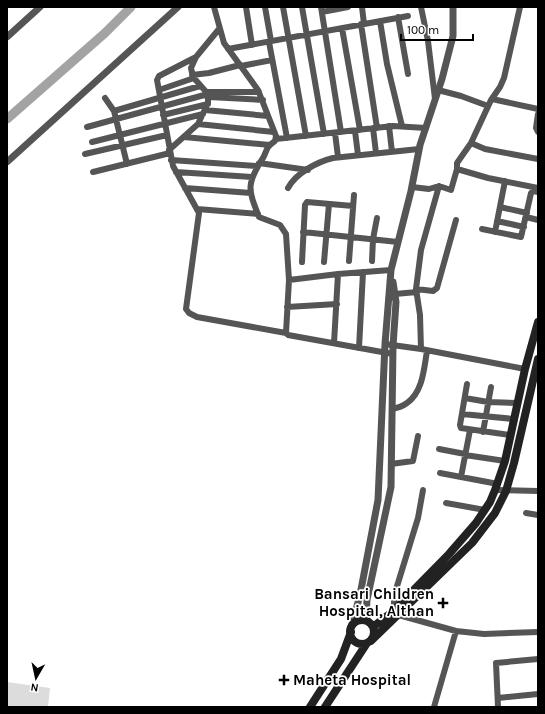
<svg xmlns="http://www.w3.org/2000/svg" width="545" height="714" font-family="Karla,sans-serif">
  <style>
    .green { fill: #dcdcdc }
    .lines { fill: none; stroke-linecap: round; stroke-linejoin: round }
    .river { stroke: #a3a3a3; stroke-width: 9 }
    .minor { stroke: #555; stroke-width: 6 }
    .tertiary { stroke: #555; stroke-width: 7 }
    .secondary { stroke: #222; stroke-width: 8 }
    .poi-dot { fill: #000; stroke: #fff; stroke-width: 1.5 }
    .labels { text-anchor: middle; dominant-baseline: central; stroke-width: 3.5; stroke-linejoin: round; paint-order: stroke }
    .poi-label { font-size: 15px; font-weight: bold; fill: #000; stroke: #fff; text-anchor: end }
  </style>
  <rect width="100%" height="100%" fill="#fff"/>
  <!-- green -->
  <path class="green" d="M7,682L50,688L48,707H7Z"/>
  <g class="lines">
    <!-- river -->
    <path class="river" d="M7,119L105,33L131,7"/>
    <!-- minor -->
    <path class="minor" d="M214,7L224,43L258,90L276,136L275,141C265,148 268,149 263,158C246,184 248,189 259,217L280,225L286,234L289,280L286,333L288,335L393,354
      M246,7L252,45
      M265,7L271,41
      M283,7L306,136
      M302,7L324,134
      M321,7L341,132
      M362,7L364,24
      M421,7L428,41L435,99
      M322,12L348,7
      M398,17L408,74
      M380,21L387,64L402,126
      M361,24L377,128
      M342,28L360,130
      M269,42L287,138
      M228,49L408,16
      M196,57L159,76L157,80L173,166L199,213L186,309L189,313L197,317L286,333
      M241,66L272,60
      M192,75L209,73L240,65
      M159,90L194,78
      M438,90L461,96L488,106
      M206,92H259
      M209,97L263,100
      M105,98L114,111L127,164
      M492,99L538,109
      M205,110L268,116
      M114,111L200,86
      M538,114L536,128L538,132
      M163,115L208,104
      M198,124L274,132
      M389,126L392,152
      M87,127L208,94
      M373,128L376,153
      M355,131L358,155
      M335,133L338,157
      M184,137L270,145
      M276,139L393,126L426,128
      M92,142L203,114
      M471,143L485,149L538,159
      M169,150L198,124L208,103V94L193,77L191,68L196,57L219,29
      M85,154L167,135
      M171,160L257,166
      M259,163L308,170
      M457,169L488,178L538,188
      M93,172L170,153
      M176,172L252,177
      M412,187L429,189L439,186
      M185,188L251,193
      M288,188C296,173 317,162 333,158L419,149
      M500,207L527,213
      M197,209L258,214
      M526,217L538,220
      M497,221L524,227
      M482,229L521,237L531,193L533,191L538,192
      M303,232L398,242
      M495,232L505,181
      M349,261L354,195
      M372,261L373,239L377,218
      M302,262L305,205L307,202L353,206
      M324,262L329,204
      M289,280L338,274L391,270
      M416,289L433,291L437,288L456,220
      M395,294L417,292
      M287,307L337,304
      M334,343L338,274
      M385,344L421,349L525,369
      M359,348L363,272
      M421,349L420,315L416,289L421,250L439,186L451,190L457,169V163L471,143L491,100L500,87L504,78L520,7
      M467,384L460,425L461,428L510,435
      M465,398L488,402L517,403
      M392,409C397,408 403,406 407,403C423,392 424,368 427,351
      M462,414L514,419
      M483,432L491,387
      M439,449L465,454
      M465,455L505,461
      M391,464L413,461L418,436
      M440,473L498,484
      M461,477L470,430
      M495,490L538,491
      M446,503L485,510
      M526,513L538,515
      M394,610V596L418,518L423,490
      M395,614L456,631L484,634L538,632
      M498,698L538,694
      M434,707L456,631
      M498,707L496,663L538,659"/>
    <!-- tertiary -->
    <path class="tertiary" d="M7,37L40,7
      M7,162L178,7
      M368,621L366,616L367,600L391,487L393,346L396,302L393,282
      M351,628L360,595L378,500L385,344L391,270L411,191L420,145L442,79L453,36V7"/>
    <!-- secondary -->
    <path class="secondary" d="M350 632a12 12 0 1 1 24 0a12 12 0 1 1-24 0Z
      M373,627L391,613L449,554L476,523L490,502L495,490L505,461L525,369L538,322
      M371,641L472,543L495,513L506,491L514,463L538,359
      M310,707L341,659L351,632
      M325,707L367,643"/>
  </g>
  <!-- markers -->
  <g class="poi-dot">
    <path d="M441 597h4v4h4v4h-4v4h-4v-4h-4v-4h4z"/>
    <path d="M282 674h4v4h4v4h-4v4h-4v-4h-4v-4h4z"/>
  </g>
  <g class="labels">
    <!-- poi labels -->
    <g class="poi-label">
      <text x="434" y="594">Bansari Children<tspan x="434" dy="17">Hospital, Althan</tspan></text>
      <text x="293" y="680" text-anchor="start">Maheta Hospital</text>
    </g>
  </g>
  <!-- border -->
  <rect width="545" height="714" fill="none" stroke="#000000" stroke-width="16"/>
  <!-- north arrow -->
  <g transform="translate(36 678) rotate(189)" stroke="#ffffff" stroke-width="3" paint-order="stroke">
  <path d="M0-3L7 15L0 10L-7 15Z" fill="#000000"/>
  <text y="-6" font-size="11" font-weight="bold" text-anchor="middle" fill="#000000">N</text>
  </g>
  <!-- scale -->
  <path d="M401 34v6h72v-6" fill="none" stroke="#000000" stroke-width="2"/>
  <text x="407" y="34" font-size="12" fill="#000000" stroke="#ffffff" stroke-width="3" paint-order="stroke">100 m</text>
</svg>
